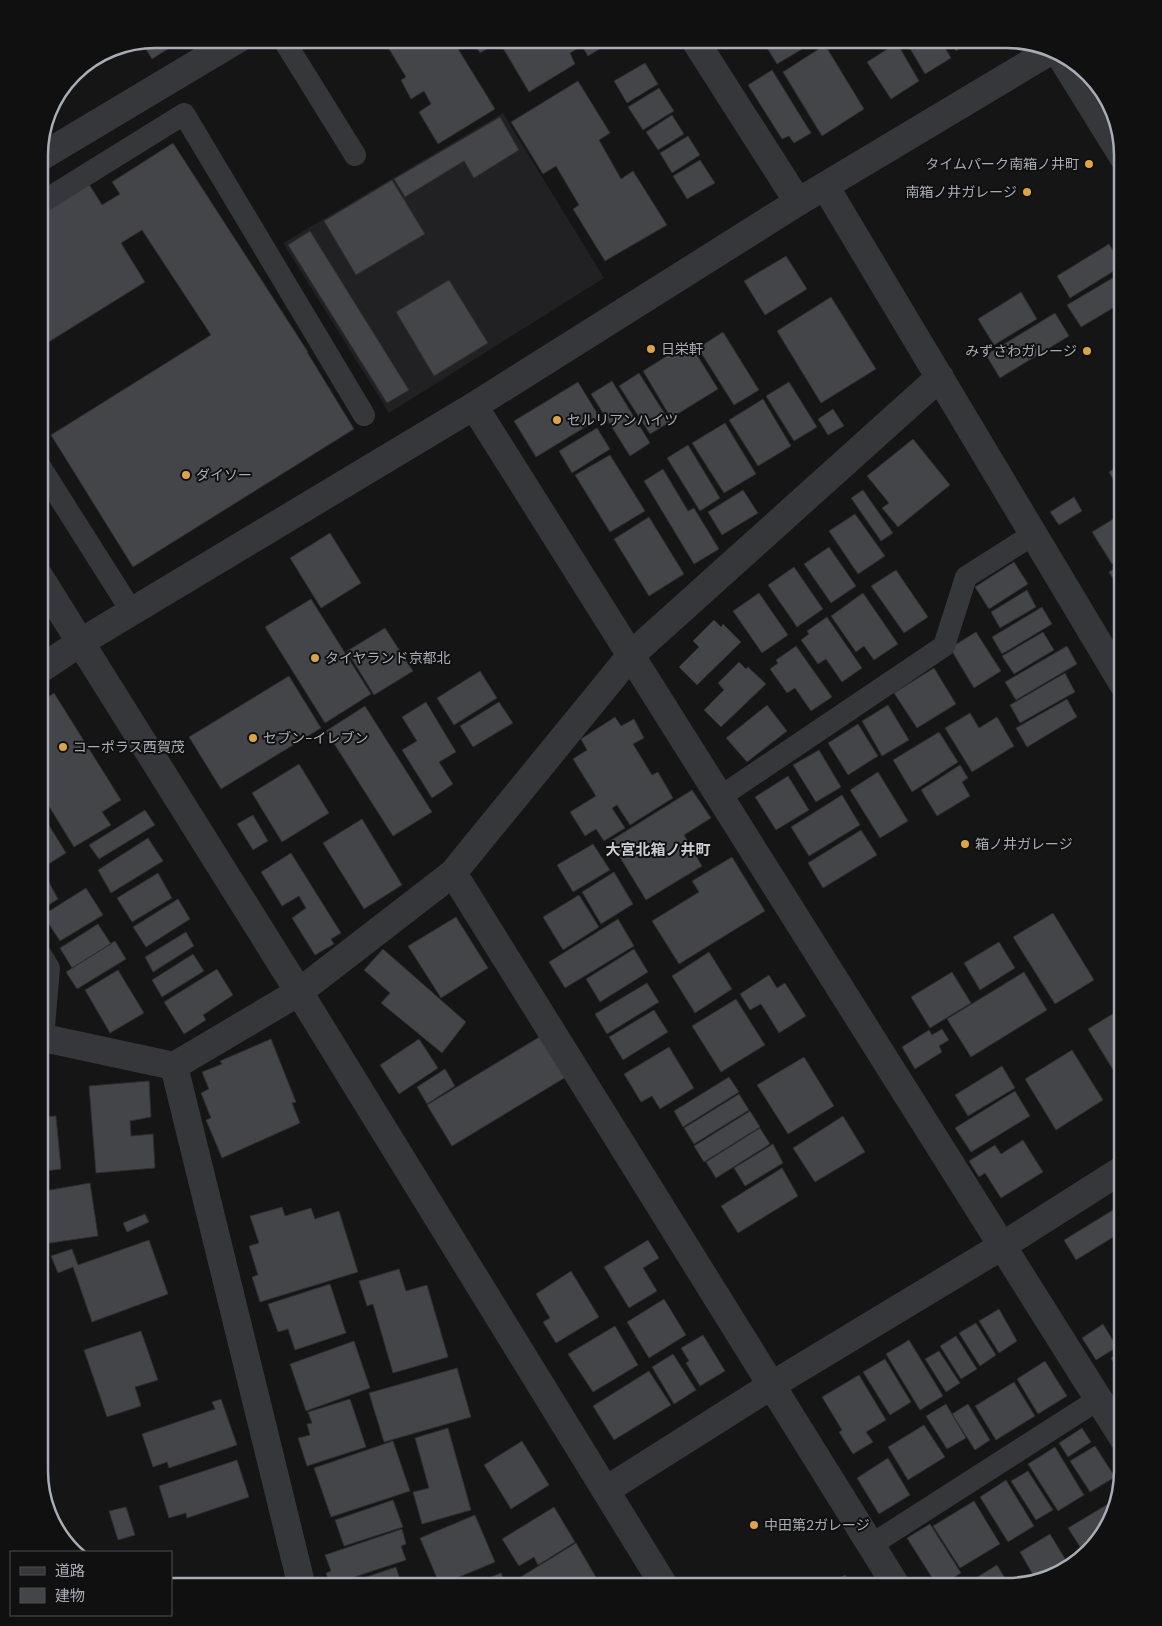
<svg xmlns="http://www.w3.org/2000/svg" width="1162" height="1626" font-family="'DM Sans','Noto Sans JP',sans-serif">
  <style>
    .built { fill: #212123 }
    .building { fill: #444549; stroke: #2f2f32 }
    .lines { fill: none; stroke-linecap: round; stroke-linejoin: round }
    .service { stroke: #36373b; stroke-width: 22 }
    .minor { stroke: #36373b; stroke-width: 28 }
    .tertiary { stroke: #36373b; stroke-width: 28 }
    .poi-dot { fill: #dca448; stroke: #101011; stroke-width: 2 }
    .labels { text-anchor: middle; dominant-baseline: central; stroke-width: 4; stroke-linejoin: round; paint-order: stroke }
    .poi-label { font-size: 14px; fill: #a8adb5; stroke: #101011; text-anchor: start }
    .neighbourhood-label { font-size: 15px; font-weight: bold; fill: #c9ccd2; stroke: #101011 }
    .rim { fill: none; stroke: #a8adb5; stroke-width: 2.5 }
  </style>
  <rect width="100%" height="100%" fill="#151516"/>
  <!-- built -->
  <path class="built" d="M503,113L604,278L389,413L283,243Z"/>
  <!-- building -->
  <path class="building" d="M154,39H177L179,42L152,59L141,41Z
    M383,39H452L495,109L438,144L419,112L431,104L424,91L411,99L401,80L406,77Z
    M471,39H503L480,53Z
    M507,39H609L611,42L588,56L582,46L570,53L575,64L529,92L500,43Z
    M770,39H819L777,64L764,43Z
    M907,39H940L951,58L925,74L905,40Z
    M949,39H976L956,51Z
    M897,43L919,81L891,99L867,62Z
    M825,45L864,109L822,136L783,72Z
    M645,63L658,84L627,103L614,81Z
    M772,70L811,133L794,143L789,136L782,139L748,85Z
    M578,81L610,133L599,140L621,179L633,171L667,225L605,261L573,209L579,205L556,166L543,174L511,122Z
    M659,88L674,111L643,130L628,107Z
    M672,115L684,134L658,150L646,132Z
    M500,117L519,150L474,178L464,161L405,197L394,179Z
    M688,136L700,155L672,173L660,153Z
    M173,143L308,352H307L354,429L133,567L51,435L211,335L142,230L121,243L145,282L39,348V216L89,184L102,205L120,194L112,182Z
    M700,160L715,183L687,199L673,176Z
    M392,180L425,234L356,275L324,221Z
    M310,231L409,390L387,403L288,245Z
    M1109,244L1122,266L1070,298L1057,276Z
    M786,256L807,289L765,315L744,281Z
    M1121,273L1123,277V302L1081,327L1067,305Z
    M449,280L488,343L434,376L396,312Z
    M1021,292L1037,319L994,345L978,319Z
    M831,297L876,369L821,403L777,331Z
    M1055,313L1069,336L1000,378L986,355Z
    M723,332L759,390L734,405L698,348Z
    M689,342L718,389L671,418L643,371Z
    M639,373L670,422L650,434L619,386Z
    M612,381L650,443L630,456L591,394Z
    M578,382L600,418L536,457L514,421Z
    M789,382L817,427L794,441L766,396Z
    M763,399L791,446L758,466L729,420Z
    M833,409L844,426L828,435L818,419Z
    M725,423L756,474L724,493L692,443Z
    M597,428L610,449L572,473L559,451Z
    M913,439L950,485L898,527L882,508L889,503L867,476Z
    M688,445L720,498L700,511L667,458Z
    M610,455L645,511L610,532L575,475Z
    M1123,463V496L1109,472Z
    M663,469L688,511L694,508L719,549L694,564L644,481Z
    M743,490L758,513L722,535L708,512Z
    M863,490L893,533L881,541L851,498Z
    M1074,497L1082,511L1059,525L1050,512Z
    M1123,513V557L1112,564L1092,532Z
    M855,514L885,556L858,574L829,531Z
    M649,517L684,574L649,596L614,539Z
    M330,533L361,583L321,608L290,558Z
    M829,547L856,586L831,603L804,564Z
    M1014,562L1028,584L989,609L975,587Z
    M1123,564V595L1109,572Z
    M794,567L823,609L797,627L768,585Z
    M896,570L928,617L904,633L871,586Z
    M1027,590L1036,607L1000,628L991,612Z
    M759,593L788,635L762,653L733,611Z
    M863,593L898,644L874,660L864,646L856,652L831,616Z
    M311,599L371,694L325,723L265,627Z
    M1042,607L1052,624L1002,654L992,637Z
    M827,617L862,668L842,682L826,659L818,664L801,640L809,634L807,631Z
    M714,620L721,627L723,624L741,642L697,685L679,667L699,647L693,641Z
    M385,628L413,671L374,695L347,651Z
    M976,632L1001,671L974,688L950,648Z
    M1043,632L1054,650L1014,674L1002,656Z
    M796,646L832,697L811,711L795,688L787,693L770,669L778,663L776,660Z
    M1067,646L1077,664L1016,700L1005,682Z
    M739,662L746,669L748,667L766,684L721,727L704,710L724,690L718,683Z
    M934,668L956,704L917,728L894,693Z
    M480,671L497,698L454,725L437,698Z
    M1065,673L1075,692L1020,723L1010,705Z
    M289,676L321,728L221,789L189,737Z
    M54,693L121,800L102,812L111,825L74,847L39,790V703Z
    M1067,699L1077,717L1027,747L1016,728Z
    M426,702L456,752L439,762L453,784L432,798L402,750L417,741L402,717Z
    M499,702L513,723L473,747L460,726Z
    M767,705L787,731L747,762L726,738Z
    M888,705L909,740L882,756L862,721Z
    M365,706L432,812L393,836L326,731Z
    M970,713L979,728L997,717L1014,746L972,772L945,728Z
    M615,717L621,726L634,719L644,738L633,744L652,775L658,772L673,798L630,825L617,805L612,808L625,828L604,841L596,829L585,836L570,812L596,796L573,759L587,750L581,739Z
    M858,724L878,756L848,775L828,743Z
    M939,732L958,762L912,792L893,760Z
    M819,750L841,787L816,802L793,765Z
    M299,764L329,813L282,842L252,793Z
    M960,765L968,778L962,782L970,796L937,816L921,790Z
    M878,772L908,821L880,838L850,790Z
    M788,776L809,810L776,830L755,797Z
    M692,790L711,818L684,835L702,866L646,900L610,841Z
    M842,795L860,825L809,856L791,827Z
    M39,809L66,853L39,870Z
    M145,810L155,825L99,859L89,845Z
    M253,815L268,841L253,850L237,824Z
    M362,819L402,885L364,909L323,843Z
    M861,830L877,855L823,888L808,863Z
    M148,838L163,861L111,893L98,870Z
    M593,844L610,870L573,892L557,865Z
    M291,853L341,933L331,939L334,944L315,955L292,918L306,908L299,896L282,906L261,872Z
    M732,857L765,911L679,964L652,921L699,892L692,881Z
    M614,872L633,904L601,924L582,892Z
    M158,873L172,898L132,922L117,898Z
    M45,875L58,899L39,911V879Z
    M86,888L103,915L60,941L43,915Z
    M579,895L599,927L563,950L543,917Z
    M178,899L190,919L146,947L133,927Z
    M1053,913L1094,980L1055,1004L1013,937Z
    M456,917L488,968L441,998L408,946Z
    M618,919L634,946L565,988L549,962Z
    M98,924L111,944L72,968L60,948Z
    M186,932L194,946L153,972L145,957Z
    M115,941L126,959L77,989L66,972Z
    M999,942L1015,968L980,990L964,963Z
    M383,949L466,1022L442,1053L381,1003L390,993L364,970Z
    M634,949L648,972L600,1002L586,979Z
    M709,952L732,989L695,1013L672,976Z
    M193,954L204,971L162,997L152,980Z
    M217,969L233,995L203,1015L206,1020L184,1034L164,1002Z
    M118,970L144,1013L110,1033L85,990Z
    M952,972L971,1003L930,1028L911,997Z
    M1024,972L1047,1010L971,1057L947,1019Z
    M769,975L777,988L785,983L806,1016L779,1033L761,1004L750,1010L740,994Z
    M647,983L659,1002L607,1034L595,1014Z
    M736,999L765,1045L721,1072L692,1026Z
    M654,1010L668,1032L623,1060L609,1037Z
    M1119,1010L1123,1017V1086L1088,1029Z
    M942,1029L949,1040L939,1046L942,1052L915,1069L902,1047L929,1030L932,1035Z
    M541,1036L566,1077L452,1146L427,1105Z
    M271,1039L296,1102L292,1103L300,1123L222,1158L206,1120L211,1118L201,1093L209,1089L202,1072L222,1064L220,1061Z
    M419,1039L438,1068L399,1094L380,1065Z
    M669,1047L694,1088L660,1109L652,1096L641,1102L624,1074Z
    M1072,1050L1103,1100L1056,1130L1025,1079Z
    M804,1057L834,1106L788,1134L757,1085Z
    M1002,1066L1015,1088L968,1116L955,1095Z
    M445,1069L455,1086L427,1104L417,1087Z
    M729,1077L739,1092L683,1127L674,1111Z
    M149,1081L151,1117L130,1121L131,1136L153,1134L155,1168L96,1173L89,1086Z
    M1015,1091L1030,1116L971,1152L955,1128Z
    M739,1094L749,1110L694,1144L684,1128Z
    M39,1100L41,1117L56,1116L61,1169L39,1172Z
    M750,1111L760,1127L704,1162L694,1146Z
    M843,1116L865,1152L815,1182L793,1148Z
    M760,1128L770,1144L716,1178L706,1162Z
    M1023,1140L1043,1172L1001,1198L985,1173L979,1177L969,1161L995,1145L1001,1154Z
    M773,1144L783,1163L745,1186L734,1168Z
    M782,1168L798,1196L738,1233L721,1206Z
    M90,1183L98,1236L43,1244L39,1217V1192Z
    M282,1207L285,1216L311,1208L315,1219L339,1211L358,1272L260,1302L252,1277L258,1275L249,1246L259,1243L250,1216Z
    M1118,1207L1123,1217V1231L1076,1260L1064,1240Z
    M145,1214L149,1222L127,1232L123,1223Z
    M149,1240L168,1294L92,1322L73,1267L58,1273L51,1256L72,1249L78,1265Z
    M648,1240L659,1258L643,1268L657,1291L629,1308L604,1267Z
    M399,1269L406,1291L427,1285L448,1357L393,1373L373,1304L367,1306L359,1281Z
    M571,1271L599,1317L556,1343L543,1322L550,1318L536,1294Z
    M330,1284L346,1333L295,1350L288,1329L278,1332L268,1304Z
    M664,1299L686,1335L649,1358L627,1322Z
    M999,1309L1017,1341L999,1353L979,1321Z
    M976,1323L996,1355L980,1366L959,1333Z
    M1103,1324L1117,1347L1096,1360L1082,1338Z
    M615,1326L638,1365L593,1392L568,1354Z
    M141,1331L158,1380L135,1387L141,1406L107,1417L84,1350Z
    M703,1335L725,1371L700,1386L686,1363L689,1361L681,1348Z
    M956,1336L977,1369L961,1379L940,1346Z
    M909,1340L943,1396L920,1410L886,1354Z
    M354,1341L370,1388L306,1411L290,1364Z
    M1123,1350V1377L1111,1358Z
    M939,1351L960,1383L946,1392L925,1359Z
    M673,1354L696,1390L674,1404L652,1367Z
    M885,1359L911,1402L890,1415L863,1372Z
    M1045,1361L1067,1396L1038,1414L1017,1379Z
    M457,1368L471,1417L384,1442L369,1393Z
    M649,1371L671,1405L614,1440L593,1406Z
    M859,1375L886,1420L866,1432L873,1442L853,1454L839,1432L842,1430L822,1397Z
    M1014,1382L1035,1416L996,1440L975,1406Z
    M221,1399L237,1445L169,1468L167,1462L153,1467L142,1434L215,1409L212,1402Z
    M350,1399L366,1447L307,1466L298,1438L310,1435L307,1424L312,1423L308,1412Z
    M946,1404L966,1438L947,1449L926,1416Z
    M968,1404L990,1440L975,1450L952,1414Z
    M924,1425L945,1457L908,1480L888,1447Z
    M448,1428L471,1510L422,1524L413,1492L429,1488L415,1438Z
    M1082,1428L1091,1442L1068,1457L1059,1443Z
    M393,1441L410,1491L331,1517L314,1468Z
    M522,1441L549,1485L511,1509L484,1465Z
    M1095,1446L1115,1477L1090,1492L1070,1461Z
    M1055,1447L1084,1495L1058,1511L1028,1464Z
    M888,1458L910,1495L879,1514L857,1478Z
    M237,1460L249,1497L187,1518L186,1513L169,1518L159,1486Z
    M1028,1471L1053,1510L1036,1520L1011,1481Z
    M1006,1480L1034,1526L1008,1542L980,1497Z
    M393,1500L403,1527L344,1546L335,1520Z
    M974,1501L1000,1544L960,1568L933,1526Z
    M1113,1501L1115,1503L1108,1529L1084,1553L1068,1528Z
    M126,1507L135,1535L118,1540L109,1511Z
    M554,1507L575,1542L538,1565L534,1557L519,1566L502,1539Z
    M475,1515L495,1562L440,1585L420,1538Z
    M930,1524L961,1573L938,1587L907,1538Z
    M402,1529L406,1544L401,1546L406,1560L330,1585L326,1573L331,1571L325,1555Z
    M1050,1534L1070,1567L1066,1572L1036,1580L1020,1552Z
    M576,1543L597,1579L583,1587H525L519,1578Z
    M997,1565L1010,1587H961Z
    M396,1567L401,1583L387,1587H337Z
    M501,1573L507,1587H467Z
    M845,1575L853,1587H825Z
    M602,1579L607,1587H590Z"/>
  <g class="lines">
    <!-- service -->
    <path class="service" d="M283,39L355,155
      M39,204L184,114L364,415
      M39,465L132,612
      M720,797L944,646L966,577L1034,534
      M39,952L49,968L43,1038
      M871,1545L1099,1399"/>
    <!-- minor -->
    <path class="minor" d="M694,39L798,202
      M1058,52L1123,157
      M39,158L238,39
      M825,186L1123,684
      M474,406L1123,1438
      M453,873L897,1587
      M39,1037L174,1066L299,992L453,873L631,655L940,377
      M174,1066L302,1587
      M606,1490L772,1385L1002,1246L1123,1169"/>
    <!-- tertiary -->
    <path class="tertiary" d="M39,576L299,992L665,1587
      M39,670L81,642L474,406L798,202L1052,50"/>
  </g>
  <!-- markers -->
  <g class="poi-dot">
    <circle cx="1089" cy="164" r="5"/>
    <circle cx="1027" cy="192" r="5"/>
    <circle cx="651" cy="349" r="5"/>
    <circle cx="1087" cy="351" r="5"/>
    <circle cx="557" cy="420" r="5"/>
    <circle cx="186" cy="475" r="5"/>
    <circle cx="315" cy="658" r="5"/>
    <circle cx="253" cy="738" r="5"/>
    <circle cx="63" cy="747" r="5"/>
    <circle cx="965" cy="844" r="5"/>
    <circle cx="754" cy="1525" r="5"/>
  </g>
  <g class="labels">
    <!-- poi labels -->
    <g class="poi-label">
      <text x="1079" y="164" text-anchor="end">タイムパーク南箱ノ井町</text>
      <text x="1017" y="192" text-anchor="end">南箱ノ井ガレージ</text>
      <text x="661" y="349">日栄軒</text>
      <text x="1077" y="351" text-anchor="end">みずさわガレージ</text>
      <text x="567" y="420">セルリアンハイツ</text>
      <text x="196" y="475">ダイソー</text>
      <text x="325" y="658">タイヤランド京都北</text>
      <text x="263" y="738">セブン-イレブン</text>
      <text x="73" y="747">コーポラス西賀茂</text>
      <text x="975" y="844">箱ノ井ガレージ</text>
      <text x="764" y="1525">中田第2ガレージ</text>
    </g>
    <!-- neighbourhood labels -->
    <g class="neighbourhood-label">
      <text x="658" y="850">大宮北箱ノ井町</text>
    </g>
  </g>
  <!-- crop -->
  <path d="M0 0H1162V1626H0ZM155 48H1007A107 107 0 0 1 1114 155V1471A107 107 0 0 1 1007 1578H155A107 107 0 0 1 48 1471V155A107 107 0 0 1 155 48Z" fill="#101011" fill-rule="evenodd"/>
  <path class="rim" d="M155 48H1007A107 107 0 0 1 1114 155V1471A107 107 0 0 1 1007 1578H155A107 107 0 0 1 48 1471V155A107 107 0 0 1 155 48Z"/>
  <!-- legend -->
  <rect x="10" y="1551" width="162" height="65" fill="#101011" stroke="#4d4f53"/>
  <rect x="20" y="1567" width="25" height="8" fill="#36373b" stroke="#4d4f53"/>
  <text x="55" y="1576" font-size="15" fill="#a8adb5">道路</text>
  <rect x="20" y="1588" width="25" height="15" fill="#444549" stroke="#4d4f53"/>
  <text x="55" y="1601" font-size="15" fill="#a8adb5">建物</text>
</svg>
